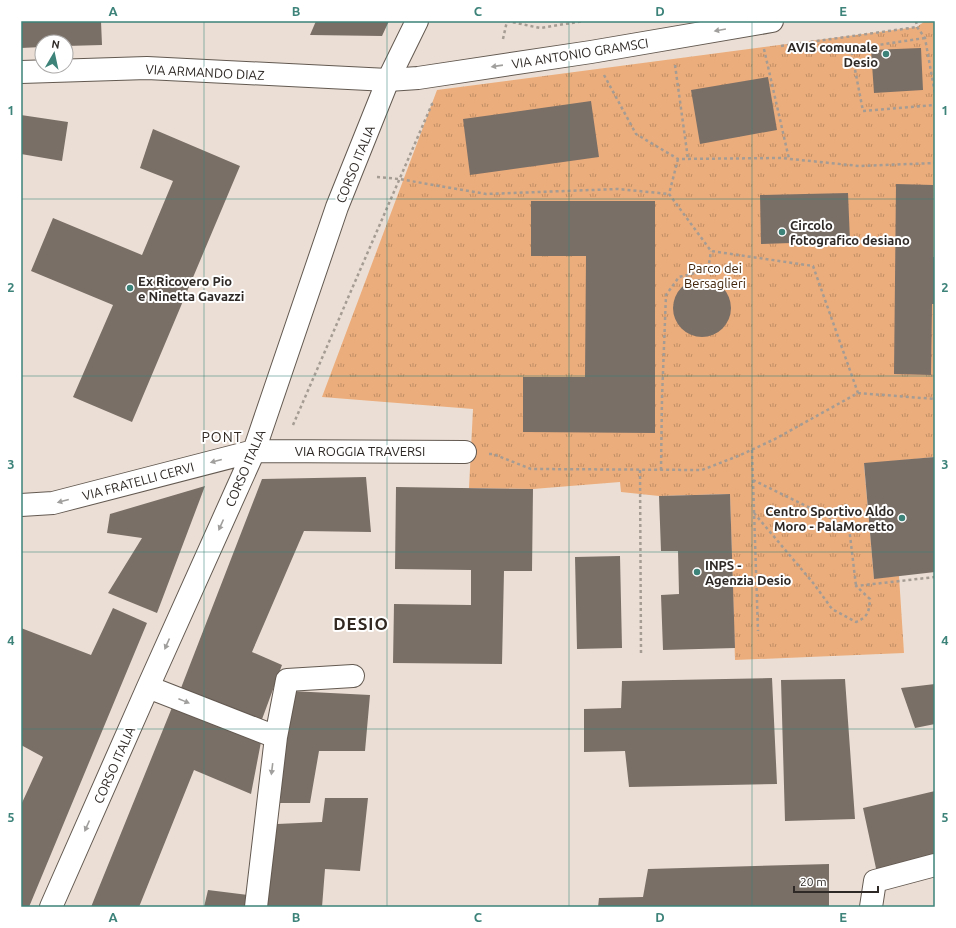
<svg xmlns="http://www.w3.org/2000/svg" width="956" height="928" font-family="Ubuntu,sans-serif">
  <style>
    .park { fill: url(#park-tufts) }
    .building { fill: #7a6f67 }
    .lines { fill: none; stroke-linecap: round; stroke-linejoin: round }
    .minor-casing { stroke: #635951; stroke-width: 24 }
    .tertiary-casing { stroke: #635951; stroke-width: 24 }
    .path { stroke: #a59c94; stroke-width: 2.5; stroke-dasharray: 3 3; stroke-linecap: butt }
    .minor { stroke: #fff; stroke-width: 22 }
    .tertiary { stroke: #fff; stroke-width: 22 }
    .oneway { fill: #a19f9d }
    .grid { fill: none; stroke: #3d837a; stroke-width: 1; stroke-opacity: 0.55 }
    .poi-dot { fill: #3d837a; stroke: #fff; stroke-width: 1.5 }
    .labels { text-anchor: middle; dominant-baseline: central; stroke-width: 4; stroke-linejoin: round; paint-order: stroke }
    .poi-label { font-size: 13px; font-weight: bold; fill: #2e2926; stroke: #fff; text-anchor: start }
    .street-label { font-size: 13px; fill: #2e2926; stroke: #fff }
    .park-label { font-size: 13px; fill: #412309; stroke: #fff }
    .neighbourhood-label { font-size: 14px; letter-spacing: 1px; fill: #312821; stroke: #fff }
    .district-label { font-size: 17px; font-weight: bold; letter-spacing: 1px; fill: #312821; stroke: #fff }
    .neatline { fill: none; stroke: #3d837a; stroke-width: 1.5 }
    .grid-label { font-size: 13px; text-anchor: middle; font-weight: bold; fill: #3d837a }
  </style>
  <defs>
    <pattern id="park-tufts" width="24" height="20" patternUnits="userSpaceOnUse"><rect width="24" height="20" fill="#ecad7c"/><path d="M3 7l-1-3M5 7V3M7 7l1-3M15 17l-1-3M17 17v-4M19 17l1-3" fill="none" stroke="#c08d65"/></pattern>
  </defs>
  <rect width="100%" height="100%" fill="#ebdfd5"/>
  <!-- park -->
  <path class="park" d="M925,21H935V457L864,464L874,578L899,576L904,653L735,660L730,494L659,496L621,492L620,482L533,489L469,488L473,409L322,397L437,90L917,27Z"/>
  <!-- building -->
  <path class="building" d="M21,21H101L102,45L66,46V42H42V47L21,48Z
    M316,21H389L382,36L310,35Z
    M921,48L923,90L874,93L871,50Z
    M768,77L777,130L700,144L691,90Z
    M591,101L599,157L470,175L463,119Z
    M21,115L68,122L62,161L21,154Z
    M153,129L240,166L132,422L73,397L113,305L31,271L53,218L142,255L173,181L140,168Z
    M896,184L933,185V257H935V304H932L931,375L894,374Z
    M848,193L850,241L761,244L760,195Z
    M531,201H655V433L523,432V377H585L586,256H531Z
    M673 308a29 29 0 1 1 58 0a29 29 0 1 1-58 0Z
    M935,457V572L874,579L864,463Z
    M366,477L371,532L304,531L252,652L282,665L261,722L181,688L262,479Z
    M205,486L157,613L108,593L142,538L107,533L110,514Z
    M396,487L533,489L532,571H504L502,664L393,663L394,604L471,605V570L395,569Z
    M730,494L735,648L663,650L661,595L679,594L678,551H661L659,496Z
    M620,556L622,648L577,649L575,557Z
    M113,608L147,623L29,907H21V805L43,757L21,745V628L91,655Z
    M772,678L777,784L629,787L625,751L584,752V709L621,708L622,681Z
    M845,679L855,819L785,821L781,680Z
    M935,684V724L915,728L901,688Z
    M291,691L370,695L365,751H319L310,803H280Z
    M173,705L261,742L251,794L194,770L139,907H91Z
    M935,791V858L877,873L863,808Z
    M325,798H368L360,871L325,869L322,907H267L277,824L322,822Z
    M829,864V907H598L599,898L643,897L648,869Z
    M208,890L248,895L246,907H204Z"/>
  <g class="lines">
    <defs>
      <path id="minor" d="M21,505L53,503L254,451L465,452
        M148,687L276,737L256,907
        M276,737L287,680L353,676
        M51,907L148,687L254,451L337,207L388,80L417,21
        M871,907L875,881L935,865"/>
      <path id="tertiary" d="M21,72L147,68L388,80L418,78L591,52L772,21"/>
    </defs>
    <!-- minor casing -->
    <use href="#minor" class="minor-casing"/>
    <!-- tertiary casing -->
    <use href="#tertiary" class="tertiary-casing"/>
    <!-- path -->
    <path class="path" d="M507,21L540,28L584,21
      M916,21L917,27L925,38L935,94
      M925,38L851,49L863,111L935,105
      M503,39L507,21
      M781,46L917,27
      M764,49L789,159
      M675,65L688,159
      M604,75L636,134L678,159L781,158L859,166L935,163
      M678,159L669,194L711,251L813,266L858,393
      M377,177L399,179L486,194L618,189L669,194
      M293,425L432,104L434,103
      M752,450L758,631
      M489,454H493L531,469L702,470L738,456L775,439L858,393L935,399
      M640,470L641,654
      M661,470L662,398L666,295L679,277L708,270L711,251
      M753,480L849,527L856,586
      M754,513L814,584L832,609L856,622C868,617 869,612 870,599L856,586L935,577"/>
    <!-- minor -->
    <use href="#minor" class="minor"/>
    <!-- tertiary -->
    <use href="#tertiary" class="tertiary"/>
  </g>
  <!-- one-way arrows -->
  <defs><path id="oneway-solid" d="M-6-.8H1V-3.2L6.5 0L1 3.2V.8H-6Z"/></defs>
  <g class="oneway">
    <use href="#oneway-solid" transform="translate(720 30) rotate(170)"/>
    <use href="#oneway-solid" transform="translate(497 66) rotate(172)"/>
    <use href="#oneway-solid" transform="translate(216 461) rotate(165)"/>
    <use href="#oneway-solid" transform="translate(63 501) rotate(165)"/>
    <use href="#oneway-solid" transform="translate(221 525) rotate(114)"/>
    <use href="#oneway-solid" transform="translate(167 644) rotate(114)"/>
    <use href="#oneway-solid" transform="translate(184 701) rotate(22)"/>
    <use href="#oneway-solid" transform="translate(272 769) rotate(97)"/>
    <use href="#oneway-solid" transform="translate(87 826) rotate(114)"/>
  </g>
  <!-- grid -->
  <path class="grid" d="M204,21V907M387,21V907M569,21V907M752,21V907M21,199H935M21,376H935M21,552H935M21,729H935"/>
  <!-- markers -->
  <g class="poi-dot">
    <circle cx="886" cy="54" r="4"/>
    <circle cx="782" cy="232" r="4"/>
    <circle cx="130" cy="288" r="4"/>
    <circle cx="902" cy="518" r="4"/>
    <circle cx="697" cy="572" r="4"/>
  </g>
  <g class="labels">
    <!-- poi labels -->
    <g class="poi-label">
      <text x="878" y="47" text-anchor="end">AVIS comunale<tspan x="878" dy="15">Desio</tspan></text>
      <text x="790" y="225">Circolo<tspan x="790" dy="15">fotografico desiano</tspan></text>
      <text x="138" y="281">Ex Ricovero Pio<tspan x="138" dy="15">e Ninetta Gavazzi</tspan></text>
      <text x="894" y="511" text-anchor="end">Centro Sportivo Aldo<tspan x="894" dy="15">Moro - PalaMoretto</tspan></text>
      <text x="705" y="565">INPS -<tspan x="705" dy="15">Agenzia Desio</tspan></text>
    </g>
    <!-- street labels -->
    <g class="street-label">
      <text transform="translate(580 53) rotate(-9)">VIA ANTONIO GRAMSCI</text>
      <text transform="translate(205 72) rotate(3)">VIA ARMANDO DIAZ</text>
      <text transform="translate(355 164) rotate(-68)">CORSO ITALIA</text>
      <text x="360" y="451">VIA ROGGIA TRAVERSI</text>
      <text transform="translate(245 468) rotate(-67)">CORSO ITALIA</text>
      <text transform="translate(138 481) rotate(-15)">VIA FRATELLI CERVI</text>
      <text transform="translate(114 765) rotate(-66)">CORSO ITALIA</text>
    </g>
    <!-- park labels -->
    <g class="park-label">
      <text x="715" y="268">Parco dei<tspan x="715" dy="15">Bersaglieri</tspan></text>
    </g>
    <!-- neighbourhood labels -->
    <g class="neighbourhood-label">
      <text x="222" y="437">PONT</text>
    </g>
    <!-- district labels -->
    <g class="district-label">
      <text x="361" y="623">DESIO</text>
    </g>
  </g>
  <!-- border -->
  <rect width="956" height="928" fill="none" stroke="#ffffff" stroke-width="44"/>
  <!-- north arrow -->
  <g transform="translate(54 54) rotate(9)"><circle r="19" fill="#ffffff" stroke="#aba9a8"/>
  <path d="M0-3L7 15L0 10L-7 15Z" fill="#3d837a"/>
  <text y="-6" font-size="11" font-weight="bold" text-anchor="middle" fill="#2e2926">N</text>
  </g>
  <!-- scale -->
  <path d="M794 886v6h84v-6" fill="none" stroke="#2e2926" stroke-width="2"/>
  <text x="800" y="886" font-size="12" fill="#2e2926" stroke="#ffffff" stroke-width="3" paint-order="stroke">20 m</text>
  <rect x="22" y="22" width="912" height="884" class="neatline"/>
  <g class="grid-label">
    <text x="113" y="16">A</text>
    <text x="296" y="16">B</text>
    <text x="478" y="16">C</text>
    <text x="660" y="16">D</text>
    <text x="843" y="16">E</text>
    <text x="11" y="115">1</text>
    <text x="945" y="115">1</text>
    <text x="11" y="292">2</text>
    <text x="945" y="292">2</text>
    <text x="11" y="469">3</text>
    <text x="945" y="469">3</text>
    <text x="11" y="645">4</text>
    <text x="945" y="645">4</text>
    <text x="11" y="822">5</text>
    <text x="945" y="822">5</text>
    <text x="113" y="922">A</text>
    <text x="296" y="922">B</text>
    <text x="478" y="922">C</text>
    <text x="660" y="922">D</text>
    <text x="843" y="922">E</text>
  </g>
</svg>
